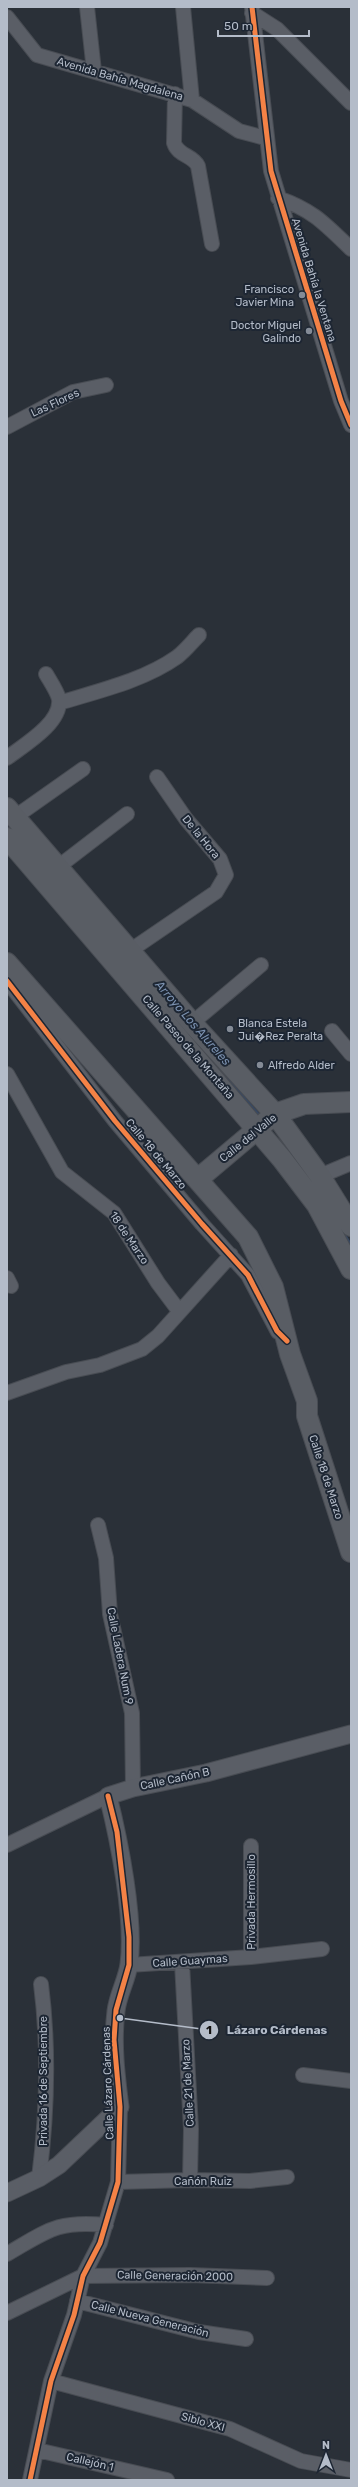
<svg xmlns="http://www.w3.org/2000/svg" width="358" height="2487" font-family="Rubik,sans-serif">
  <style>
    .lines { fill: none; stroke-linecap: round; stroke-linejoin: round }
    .stream { stroke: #384963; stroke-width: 3.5 }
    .minor-casing { stroke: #484c53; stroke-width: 16 }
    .tertiary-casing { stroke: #484c53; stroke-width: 19 }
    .secondary-casing { stroke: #484c53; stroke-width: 22 }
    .minor { stroke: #5a5e66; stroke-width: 14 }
    .tertiary { stroke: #5a5e66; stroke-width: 17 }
    .secondary { stroke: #595d64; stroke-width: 20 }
    .cycleway-casing { stroke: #1d2633; stroke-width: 8 }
    .cycleway { stroke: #f48246; stroke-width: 5 }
    .poi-dot { fill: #848b96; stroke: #1d2633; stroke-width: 1.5 }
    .labels { text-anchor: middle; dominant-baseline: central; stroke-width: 4; stroke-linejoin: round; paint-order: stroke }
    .street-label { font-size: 11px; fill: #b4bcc9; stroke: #1d2633 }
    .poi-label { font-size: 11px; fill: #b4bcc9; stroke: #1d2633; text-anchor: end }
    .water-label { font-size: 12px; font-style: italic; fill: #7c92b1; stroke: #1d2633 }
    .leader { fill: none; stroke: #b4bcc9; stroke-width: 1.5 }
    .callout-dot { fill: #b4bcc9; stroke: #1d2633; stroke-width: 1.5 }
    .mark-label { font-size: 12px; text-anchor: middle; font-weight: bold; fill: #111 }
    .callout-label { font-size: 12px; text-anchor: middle; font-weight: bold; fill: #b4bcc9; stroke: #1d2633; stroke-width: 4; stroke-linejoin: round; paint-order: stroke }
  </style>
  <rect width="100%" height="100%" fill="#2a3038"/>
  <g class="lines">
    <!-- stream -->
    <path class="stream" d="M195,1040L261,1118
      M340,1228L351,1246"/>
    <defs>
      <path id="minor" d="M87,7L94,71
        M183,7L192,100
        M252,7L271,171L341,401L351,425
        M252,13L277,29L351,103
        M7,17L37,55L192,100L239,131L265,138
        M175,94L174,143C178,156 193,155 198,166L212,244
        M278,198C313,210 325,224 351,249
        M7,427L73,392L106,385
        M59,703C98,691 143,681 177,657C185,651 192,642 199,635
        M7,758C24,745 62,723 59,699C57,691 50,681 46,674
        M15,817L83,769
        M58,867L127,814
        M131,950L216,892L226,875L220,859L186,819L157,777
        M7,981L115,1121L202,1224L248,1275L278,1332
        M192,1023L261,965
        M332,1031L351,1054
        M7,1074L62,1172L114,1213L158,1283L179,1311
        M320,1176L351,1163
        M7,1278L11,1286
        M7,1393L66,1372L100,1365L142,1349L158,1336L231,1255
        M98,1525L106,1558L110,1614L132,1713L133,1788
        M7,1845L108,1796
        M251,1846V1957
        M182,1963L191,2129L190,2180
        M129,1965L251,1957L322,1949
        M303,2075L351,2081
        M39,2178C47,2115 49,2047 41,1984
        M118,2182L190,2180L250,2181L287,2177
        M7,2254C47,2231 57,2220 106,2225
        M77,2301L199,2332L246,2339
        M7,2313L83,2276L190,2275L267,2278
        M51,2381L230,2429L301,2461L351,2470
        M37,2450L167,2480
        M30,2480L51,2381L74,2315L83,2276L100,2243L118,2182L120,2107"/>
      <path id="tertiary" d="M7,2193L39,2178L59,2165L120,2107C116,2075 112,2043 116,2011C118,1994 127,1980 129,1964C135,1919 119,1840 108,1796L133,1788L206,1773L351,1734"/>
      <path id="secondary" d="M7,808L192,1023L275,1114L320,1176L351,1226
        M7,838L282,1159L317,1205L351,1269
        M7,963L248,1237L273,1287L290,1354L307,1401V1416L351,1552
        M198,1179L275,1114L304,1104L351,1102"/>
    </defs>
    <!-- minor casing -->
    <use href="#minor" class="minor-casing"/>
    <!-- tertiary casing -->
    <use href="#tertiary" class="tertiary-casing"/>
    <!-- secondary casing -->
    <use href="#secondary" class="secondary-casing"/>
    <!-- minor -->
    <use href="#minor" class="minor"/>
    <!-- tertiary -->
    <use href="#tertiary" class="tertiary"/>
    <!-- secondary -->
    <use href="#secondary" class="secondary"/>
    <defs>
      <path id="cycleway" d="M252,7L271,171L341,401L351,425
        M7,981L115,1121L202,1224L248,1275L277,1331L287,1341
        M30,2480L51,2381L74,2315L83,2276L100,2243L118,2182L120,2107L114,2040L116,2010L129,1965V1937L117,1832L108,1796"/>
    </defs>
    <!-- cycleway casing -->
    <use href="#cycleway" class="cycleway-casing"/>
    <!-- cycleway -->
    <use href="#cycleway" class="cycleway"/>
  </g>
  <!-- markers -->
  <g class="poi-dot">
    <circle cx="302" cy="295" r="4"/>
    <circle cx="309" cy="331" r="4"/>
    <circle cx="230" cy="1029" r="4"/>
    <circle cx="260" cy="1065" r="4"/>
  </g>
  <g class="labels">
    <!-- street labels -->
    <g class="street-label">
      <text transform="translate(120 79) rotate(16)">Avenida Bahía Magdalena</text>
      <text transform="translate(314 280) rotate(73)">Avenida Bahía la Ventana</text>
      <text transform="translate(55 403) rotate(-25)">Las Flores</text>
      <text transform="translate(201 837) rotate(51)">De la Hora</text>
      <text transform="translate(188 1047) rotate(49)">Calle Paseo de la Montaña</text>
      <text transform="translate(248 1138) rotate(-39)">Calle del Valle</text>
      <text transform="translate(156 1154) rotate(50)">Calle 18 de Marzo</text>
      <text transform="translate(129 1238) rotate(56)">18 de Marzo</text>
      <text transform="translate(326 1477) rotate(72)">Calle 18 de Marzo</text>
      <text transform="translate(120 1656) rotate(79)">Calle Ladera Num 9</text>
      <text transform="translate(175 1779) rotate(-12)">Calle Cañón B</text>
      <text transform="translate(251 1902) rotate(-90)">Privada Hermosillo</text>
      <text transform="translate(190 1961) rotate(-4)">Calle Guaymas</text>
      <text transform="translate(43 2081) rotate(-90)">Privada 16 de Septiembre</text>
      <text transform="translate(108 2083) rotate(-92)">Calle Lázaro Cárdenas</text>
      <text transform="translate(188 2083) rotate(-93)">Calle 21 de Marzo</text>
      <text x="203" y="2181">Cañón Ruiz</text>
      <text transform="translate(175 2276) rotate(1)">Calle Generación 2000</text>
      <text transform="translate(150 2319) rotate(14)">Calle Nueva Generación</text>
      <text transform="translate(203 2422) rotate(15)">Siblo XXI</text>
      <text transform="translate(90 2462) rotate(13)">Callejón 1</text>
    </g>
    <!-- poi labels -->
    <g class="poi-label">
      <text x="294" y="289">Francisco<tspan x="294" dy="13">Javier Mina</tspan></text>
      <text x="301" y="325">Doctor Miguel<tspan x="301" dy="13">Galindo</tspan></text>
      <text x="238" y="1023" text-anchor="start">Blanca Estela<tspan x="238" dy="13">Jui�Rez Peralta</tspan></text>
      <text x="268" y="1065" text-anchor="start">Alfredo Alder</text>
    </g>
    <!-- water labels -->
    <g class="water-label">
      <text transform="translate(193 1023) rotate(49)">Arroyo Los Alureles</text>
    </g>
  </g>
  <!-- callouts -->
  <path class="leader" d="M120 2018L209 2030"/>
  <g class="callout-dot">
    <circle cx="120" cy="2018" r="4"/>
    <circle cx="209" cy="2030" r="10"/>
  </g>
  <g class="mark-label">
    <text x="209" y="2034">1</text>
  </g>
  <g class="callout-label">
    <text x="277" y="2034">Lázaro Cárdenas</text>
  </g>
  <!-- border -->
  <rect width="358" height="2487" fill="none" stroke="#b4bcc9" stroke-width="16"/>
  <!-- north arrow -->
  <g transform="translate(326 2455)" stroke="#1d2633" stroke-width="3" paint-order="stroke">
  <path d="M0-3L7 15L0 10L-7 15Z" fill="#b4bcc9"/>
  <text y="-6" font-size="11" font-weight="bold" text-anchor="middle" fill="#b4bcc9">N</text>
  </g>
  <!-- scale -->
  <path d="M218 30v6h91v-6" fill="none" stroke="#b4bcc9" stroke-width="2"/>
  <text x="224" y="30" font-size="12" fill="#b4bcc9" stroke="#1d2633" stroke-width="3" paint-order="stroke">50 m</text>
</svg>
